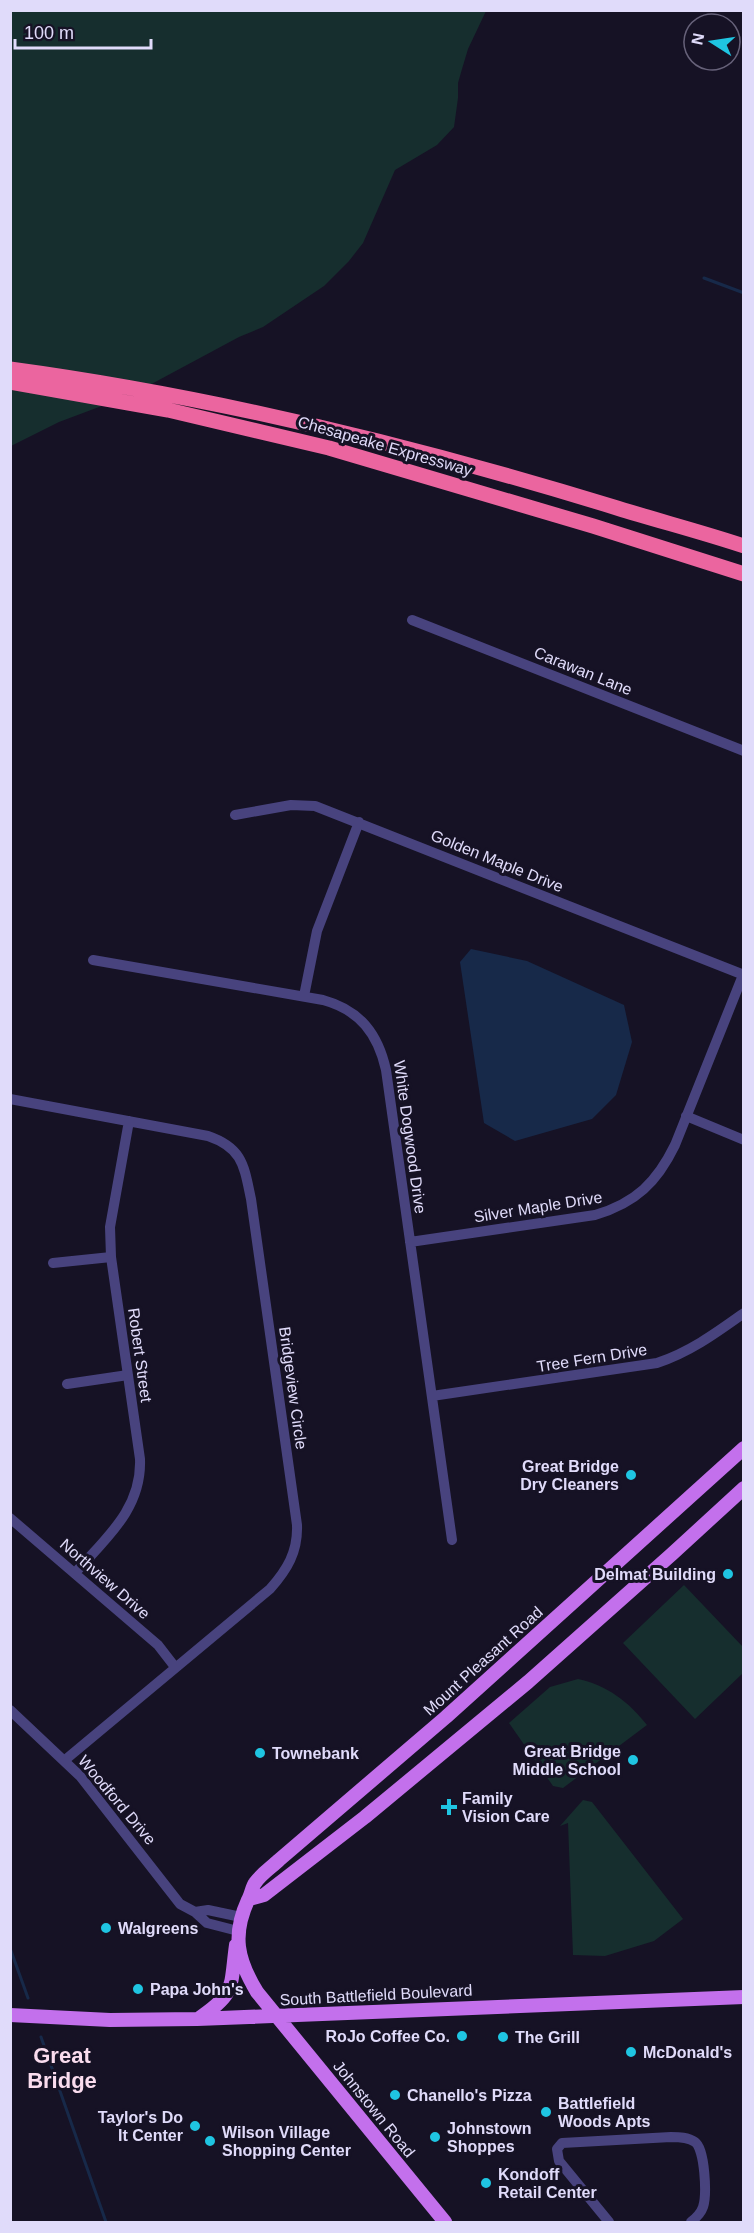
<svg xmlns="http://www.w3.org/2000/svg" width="754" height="2233" font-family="Helvetica,sans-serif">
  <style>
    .green { fill: #162e2e }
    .water { fill: #172949 }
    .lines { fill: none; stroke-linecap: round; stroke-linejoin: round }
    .stream { stroke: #172949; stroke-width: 3 }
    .minor { stroke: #48437e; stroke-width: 10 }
    .major { stroke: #c370ec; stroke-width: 14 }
    .highway { stroke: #eb659f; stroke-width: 15 }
    .poi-dot { fill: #1fc5e2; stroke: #161225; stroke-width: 2 }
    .labels { text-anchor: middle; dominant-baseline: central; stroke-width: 6; stroke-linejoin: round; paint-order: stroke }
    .street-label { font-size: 16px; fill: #e0dbfa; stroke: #161225 }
    .poi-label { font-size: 16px; font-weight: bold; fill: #e0dbfa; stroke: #161225; text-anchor: start }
    .district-label { font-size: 22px; font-weight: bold; fill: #fadcee; stroke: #161225 }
  </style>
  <rect width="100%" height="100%" fill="#161225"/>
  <!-- green -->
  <path class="green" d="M11,11H486L468,49L462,69L458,83V98L454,127L437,145L395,170L363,243L349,261L324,286L263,327L239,337L131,395L59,422L11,446Z
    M684,1585L743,1647V1673L695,1719L623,1643Z
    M578,1679C607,1685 629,1702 647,1725L563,1788L553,1786L509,1723L550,1687Z
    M583,1800L592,1802L683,1919L654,1941L605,1956L573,1955L568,1823L560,1826Z"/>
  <!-- water -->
  <path class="water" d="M471,949L527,961L624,1005L632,1042L616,1095L592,1119L515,1141L484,1123L460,962Z"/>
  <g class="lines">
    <!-- stream -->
    <path class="stream" d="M704,278L744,293
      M10,1832V1859
      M10,1948L28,1998
      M41,2037L106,2222"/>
    <!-- minor -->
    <path class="minor" d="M412,620L744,751
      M235,815L291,805L315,806L744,975
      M93,960L323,1000C360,1010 378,1034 386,1070L452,1540
      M304,996L317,931L359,822
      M10,1099L208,1136C243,1148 244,1166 251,1199L297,1525C298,1552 287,1570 270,1589L65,1760
      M686,1116L744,1140
      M410,1242L595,1215C636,1203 657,1182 675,1145L743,975
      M53,1263L111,1257
      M67,1384L128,1375
      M432,1396L657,1363C690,1352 716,1333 744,1313
      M10,1518L158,1645L175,1667
      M75,1573C106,1538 142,1509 140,1459L111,1257L110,1227L129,1121
      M10,1710L80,1776L180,1904L195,1912L207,1923L238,1931
      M195,1912L208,1910L241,1917
      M609,2222L559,2161L557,2149L562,2143L671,2137C679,2137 688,2137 695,2142C705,2149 707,2195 703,2207C701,2213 696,2218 691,2222"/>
    <!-- major -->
    <path class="major" d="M249,1899L264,1895L365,1817L528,1682L672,1554L744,1488
      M10,2015L110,2020L197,2019L744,1997
      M198,2019C236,1993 230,1989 236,1945
      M445,2222L257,1992C237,1959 232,1935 248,1900C251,1895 252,1887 255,1883C261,1874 272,1867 279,1860L446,1717L744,1448"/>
    <!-- highway -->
    <path class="highway" d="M10,369C217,397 419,447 617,508C659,521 702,532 744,546
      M10,382L168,410L329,448L593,526L744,574"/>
  </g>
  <!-- markers -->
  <g class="poi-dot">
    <circle cx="631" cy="1475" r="6"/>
    <circle cx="728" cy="1574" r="6"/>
    <circle cx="260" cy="1753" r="6"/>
    <circle cx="633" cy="1760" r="6"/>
    <path d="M446 1798h6v6h6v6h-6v6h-6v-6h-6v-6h6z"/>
    <circle cx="106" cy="1928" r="6"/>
    <circle cx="138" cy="1989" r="6"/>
    <circle cx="462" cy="2036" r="6"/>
    <circle cx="503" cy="2037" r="6"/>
    <circle cx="631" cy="2052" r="6"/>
    <circle cx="395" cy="2095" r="6"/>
    <circle cx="546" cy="2112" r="6"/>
    <circle cx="195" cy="2126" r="6"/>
    <circle cx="435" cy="2137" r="6"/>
    <circle cx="210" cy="2141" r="6"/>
    <circle cx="486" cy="2183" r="6"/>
  </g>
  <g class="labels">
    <!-- street labels -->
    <g class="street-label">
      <text transform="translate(385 446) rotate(16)">Chesapeake Expressway</text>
      <text transform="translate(583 671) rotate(22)">Carawan Lane</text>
      <text transform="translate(497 861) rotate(22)">Golden Maple Drive</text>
      <text transform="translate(410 1137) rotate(82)">White Dogwood Drive</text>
      <text transform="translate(538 1207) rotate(-9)">Silver Maple Drive</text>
      <text transform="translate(140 1355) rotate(82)">Robert Street</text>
      <text transform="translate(592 1358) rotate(-9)">Tree Fern Drive</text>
      <text transform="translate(293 1388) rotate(82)">Bridgeview Circle</text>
      <text transform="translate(105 1579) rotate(41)">Northview Drive</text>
      <text transform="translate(483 1661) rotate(-42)">Mount Pleasant Road</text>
      <text transform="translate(117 1800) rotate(50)">Woodford Drive</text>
      <text transform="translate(376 1995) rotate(-3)">South Battlefield Boulevard</text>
      <text transform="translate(374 2109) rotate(51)">Johnstown Road</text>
    </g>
    <!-- poi labels -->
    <g class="poi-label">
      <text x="619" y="1466" text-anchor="end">Great Bridge<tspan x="619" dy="18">Dry Cleaners</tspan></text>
      <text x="716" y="1574" text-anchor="end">Delmat Building</text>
      <text x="621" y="1751" text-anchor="end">Great Bridge<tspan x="621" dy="18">Middle School</tspan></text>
      <text x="272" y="1753">Townebank</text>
      <text x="462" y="1798">Family<tspan x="462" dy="18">Vision Care</tspan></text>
      <text x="118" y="1928">Walgreens</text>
      <text x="150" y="1989">Papa John's</text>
      <text x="450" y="2036" text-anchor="end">RoJo Coffee Co.</text>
      <text x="515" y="2037">The Grill</text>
      <text x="643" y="2052">McDonald's</text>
      <text x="407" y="2095">Chanello's Pizza</text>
      <text x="558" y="2103">Battlefield<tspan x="558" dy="18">Woods Apts</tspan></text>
      <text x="183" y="2117" text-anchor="end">Taylor's Do<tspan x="183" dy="18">It Center</tspan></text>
      <text x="447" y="2128">Johnstown<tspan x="447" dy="18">Shoppes</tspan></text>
      <text x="222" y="2132">Wilson Village<tspan x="222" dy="18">Shopping Center</tspan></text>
      <text x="498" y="2174">Kondoff<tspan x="498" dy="18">Retail Center</tspan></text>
    </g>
    <!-- district labels -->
    <g class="district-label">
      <text x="62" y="2055">Great<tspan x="62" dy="25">Bridge</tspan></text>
    </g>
  </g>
  <!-- border -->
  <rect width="754" height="2233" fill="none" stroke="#e0dbfa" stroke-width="24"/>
  <!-- north arrow -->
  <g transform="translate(712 42) rotate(282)"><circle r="28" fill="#161225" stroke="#67627a" stroke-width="1.5"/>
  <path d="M0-4.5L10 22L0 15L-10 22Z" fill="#1fc5e2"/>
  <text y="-9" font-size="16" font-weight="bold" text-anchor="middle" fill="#e0dbfa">N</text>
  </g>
  <!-- scale -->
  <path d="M15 39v9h136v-9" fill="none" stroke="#e0dbfa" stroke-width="3"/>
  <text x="24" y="39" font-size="18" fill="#e0dbfa" stroke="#161225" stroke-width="4.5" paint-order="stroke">100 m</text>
</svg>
